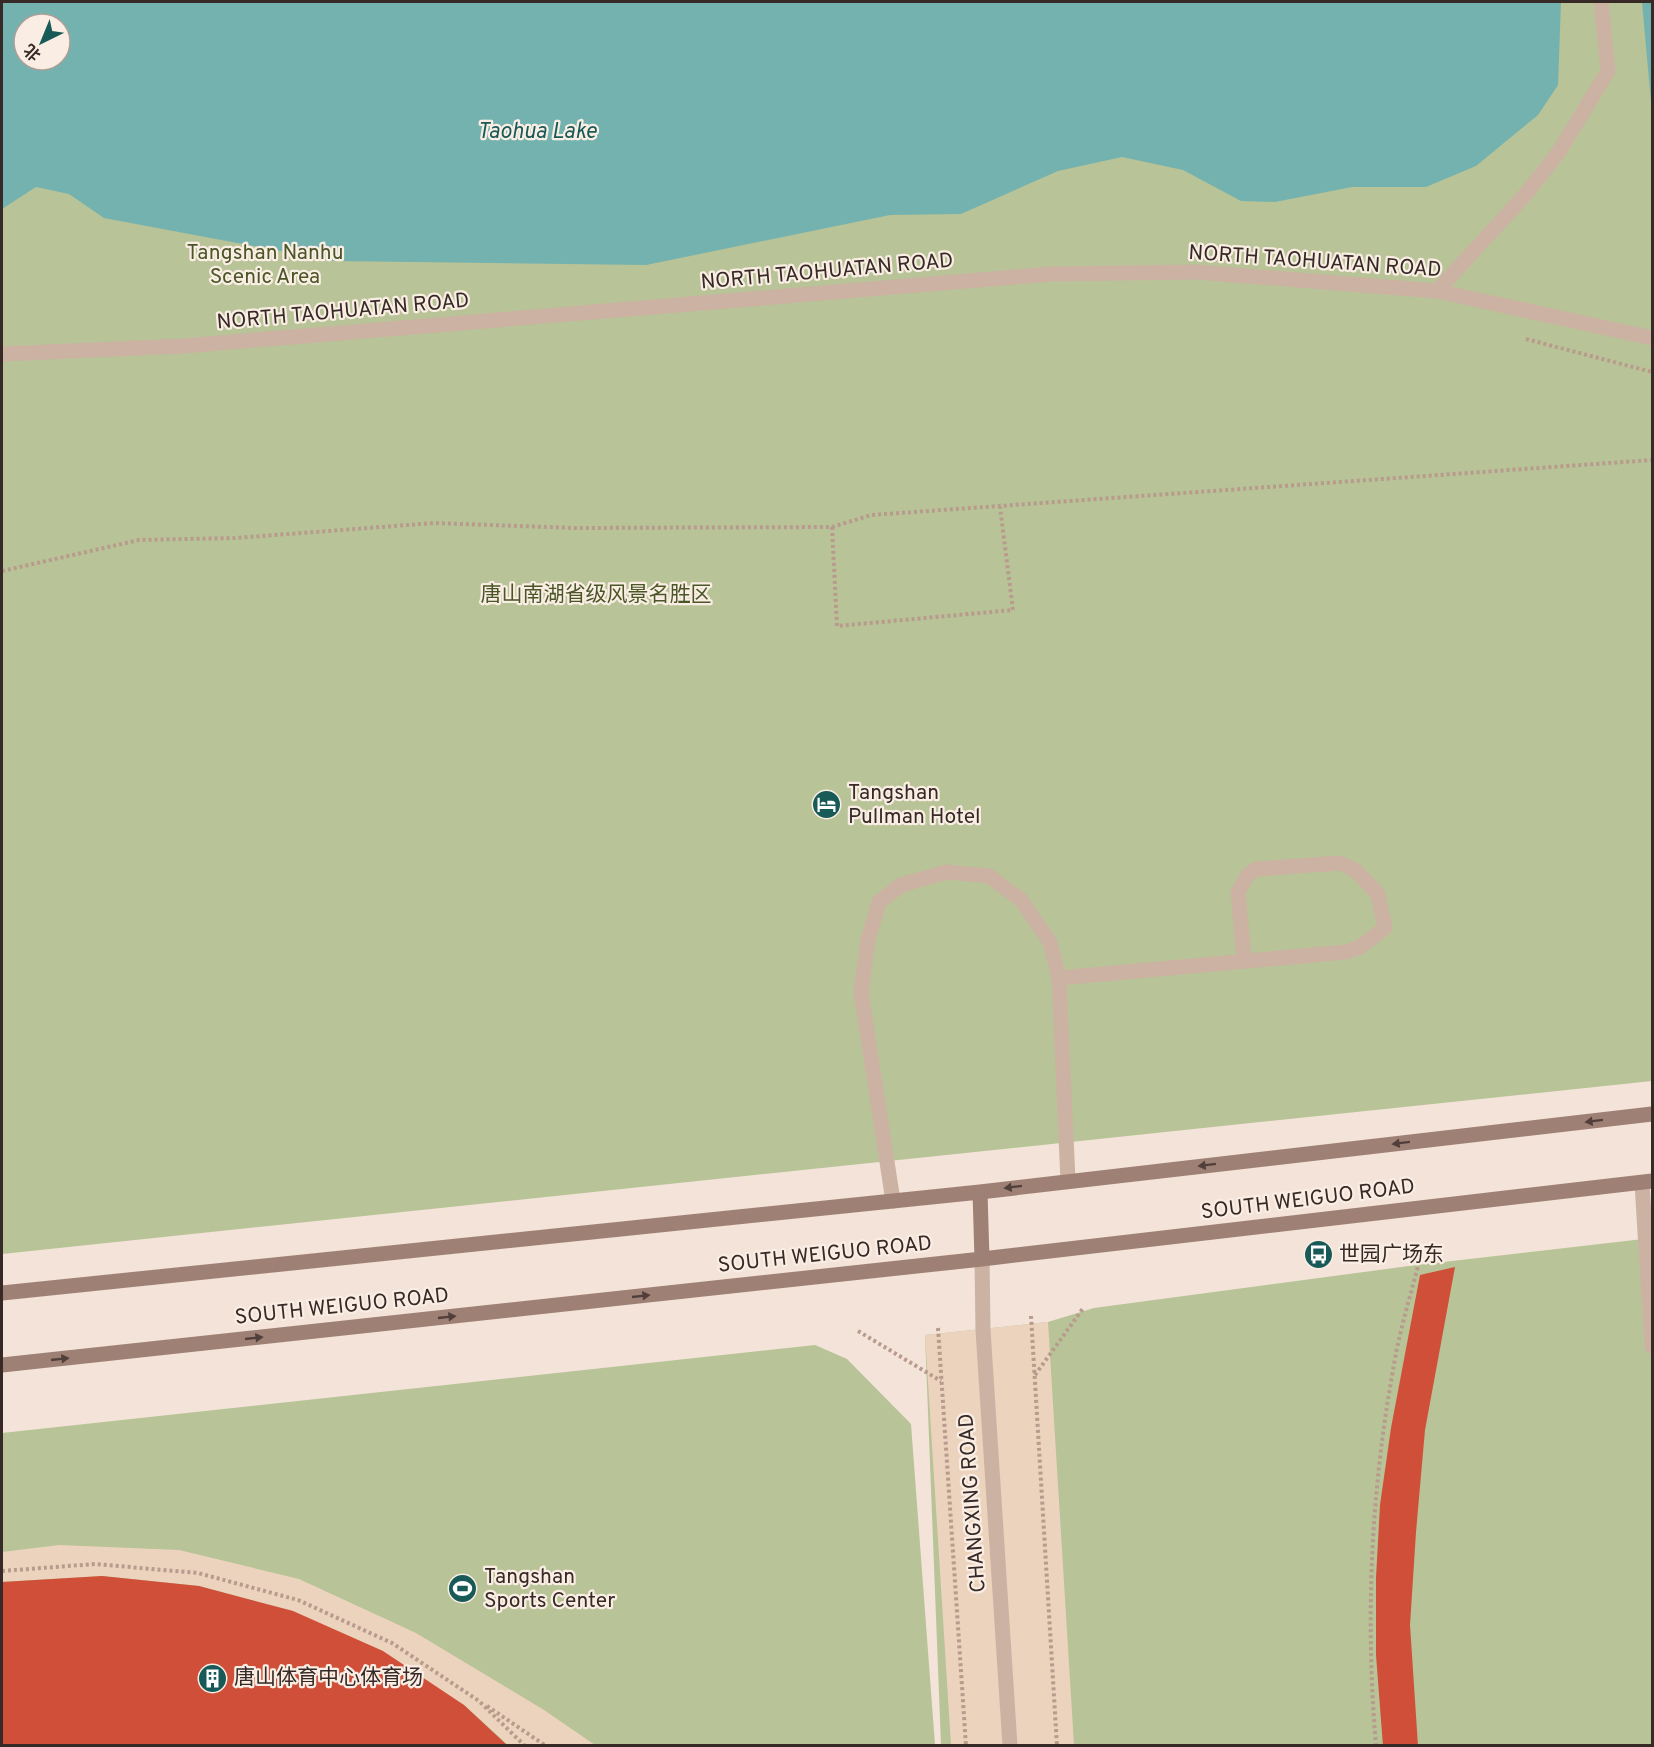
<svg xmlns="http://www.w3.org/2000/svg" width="1654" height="1747" font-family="Overpass,'Noto Sans SC',sans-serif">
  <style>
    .green { fill: #b8c397; fill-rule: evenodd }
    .plaza { fill: #ecd3bd }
    .water { fill: #74b2af; fill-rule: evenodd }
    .building { fill: #cf4f39 }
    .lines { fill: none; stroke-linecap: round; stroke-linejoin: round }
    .path { stroke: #b89b8d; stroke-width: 4; stroke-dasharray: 3 3; stroke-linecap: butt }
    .service { stroke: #ccb2a3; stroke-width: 15 }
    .pedestrian { stroke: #ccb2a3; stroke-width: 15 }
    .minor { stroke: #ccb2a3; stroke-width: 15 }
    .secondary { stroke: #9f8074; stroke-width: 15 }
    .oneway { fill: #503f3a }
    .labels { text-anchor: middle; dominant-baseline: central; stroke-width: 4.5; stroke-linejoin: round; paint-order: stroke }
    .park-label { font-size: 21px; fill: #4a5627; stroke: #faeee4 }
    .street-label { font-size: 21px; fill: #362926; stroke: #faeee4 }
    .poi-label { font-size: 21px; fill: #362926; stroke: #faeee4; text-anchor: start }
    .water-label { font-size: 22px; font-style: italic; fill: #185a58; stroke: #faeee4 }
  </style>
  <rect width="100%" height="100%" fill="#f3e3d8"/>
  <!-- green -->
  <path class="green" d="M2,2H1652V1081L2,1254ZM24,24H60V60H24Z
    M1652,1238V1745H941L925,1335L1048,1322L1094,1308L1409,1266Z
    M815,1345L847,1359L911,1424L935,1745H2V1433Z"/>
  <!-- plaza -->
  <path class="plaza" d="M1048,1322L1074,1745H951L925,1335Z
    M59,1545L179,1550L299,1579L416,1633L544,1710L595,1745H508L464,1705L293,1611L199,1586L102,1576L2,1582V1552Z"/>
  <!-- water -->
  <path class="water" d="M2,2H1561L1558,85L1538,115L1476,166L1426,187H1352L1275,202L1241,201L1183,170L1122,157L1058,171L961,214L890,215L646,265L334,261L104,218L69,194L36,187L2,209ZM24,24H60V60H24Z
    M1642,2H1652V113Z"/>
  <!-- building -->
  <path class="building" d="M1455,1267L1425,1430L1416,1532L1410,1625L1418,1746H1383L1376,1655V1578L1380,1505L1391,1428L1420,1275Z
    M102,1576L199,1586L293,1611L383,1651L464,1705L508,1746H2V1582Z"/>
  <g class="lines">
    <!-- path -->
    <path class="path" d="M1526,339L1652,372
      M832,527L837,626L1013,610L1000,507
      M2,571L139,540L235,538L434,523L576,528L832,527L871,515L1652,460
      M1031,1316L1057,1746
      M938,1328L966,1746
      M858,1331L941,1381
      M1035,1375L1084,1307
      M2,1571L95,1564L198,1573L298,1600L392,1643L479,1701L525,1746
      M487,1706L546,1746
      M1376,1746C1365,1616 1371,1487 1395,1359C1401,1325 1412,1291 1420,1258"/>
    <!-- service -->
    <path class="service" d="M1059,978L1346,952L1360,947L1385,928L1378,894L1355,870L1340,863L1256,869L1247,876L1238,892L1244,959
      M1642,1183L1652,1346
      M893,1201L861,992L868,940L879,902L901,885L947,872L989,876L1021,900L1050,942L1059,978L1068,1181"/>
    <!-- pedestrian -->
    <path class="pedestrian" d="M982,1259L983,1330L1010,1746"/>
    <!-- minor -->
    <path class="minor" d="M1437,291L1525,195L1558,153L1608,71L1601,2
      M2,354L183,346L1052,274L1196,272L1437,291L1652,338"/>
    <!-- secondary -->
    <path class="secondary" d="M980,1192L982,1259
      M2,1293L980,1192L1652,1114
      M2,1365L982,1259L1652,1181"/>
  </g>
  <!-- one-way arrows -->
  <defs><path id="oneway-solid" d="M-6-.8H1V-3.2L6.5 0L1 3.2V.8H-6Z" transform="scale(1.5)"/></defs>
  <g class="oneway">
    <use href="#oneway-solid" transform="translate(1594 1121) rotate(173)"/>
    <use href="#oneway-solid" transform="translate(1401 1143) rotate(173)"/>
    <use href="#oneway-solid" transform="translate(1207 1165) rotate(173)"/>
    <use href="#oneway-solid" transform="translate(1013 1187) rotate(173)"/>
    <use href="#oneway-solid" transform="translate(641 1296) rotate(-6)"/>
    <use href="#oneway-solid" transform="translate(447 1317) rotate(-6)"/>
    <use href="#oneway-solid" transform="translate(254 1338) rotate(-6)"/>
    <use href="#oneway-solid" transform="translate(60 1359) rotate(-6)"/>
  </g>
  <!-- icons -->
  <defs>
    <symbol id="hotel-disc" viewBox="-11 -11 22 22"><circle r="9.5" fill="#185a58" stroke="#faeee4"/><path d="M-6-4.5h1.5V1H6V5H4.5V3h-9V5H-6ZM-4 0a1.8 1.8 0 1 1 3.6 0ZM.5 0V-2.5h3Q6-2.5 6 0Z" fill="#fff"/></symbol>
    <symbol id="bus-disc" viewBox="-11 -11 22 22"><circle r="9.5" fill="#185a58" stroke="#faeee4"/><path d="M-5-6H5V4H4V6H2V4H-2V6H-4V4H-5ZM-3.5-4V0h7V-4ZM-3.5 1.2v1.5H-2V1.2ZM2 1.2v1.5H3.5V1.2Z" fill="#fff"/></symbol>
    <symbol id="stadium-disc" viewBox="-11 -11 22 22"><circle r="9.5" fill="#185a58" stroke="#faeee4"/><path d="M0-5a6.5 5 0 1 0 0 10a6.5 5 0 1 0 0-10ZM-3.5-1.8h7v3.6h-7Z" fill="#fff"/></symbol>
    <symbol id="building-disc" viewBox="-11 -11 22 22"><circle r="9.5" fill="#185a58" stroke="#faeee4"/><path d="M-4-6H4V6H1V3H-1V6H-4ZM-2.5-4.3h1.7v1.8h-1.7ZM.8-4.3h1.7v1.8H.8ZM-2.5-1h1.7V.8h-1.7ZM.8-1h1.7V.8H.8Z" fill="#fff"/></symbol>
  </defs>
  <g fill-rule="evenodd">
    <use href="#hotel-disc" x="810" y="788" width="33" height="33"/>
    <use href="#bus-disc" x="1302" y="1238" width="33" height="33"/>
    <use href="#stadium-disc" x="446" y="1572" width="33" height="33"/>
    <use href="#building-disc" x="196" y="1662" width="33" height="33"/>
  </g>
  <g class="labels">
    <!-- park labels -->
    <g class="park-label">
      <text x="265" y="253">Tangshan Nanhu<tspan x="265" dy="24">Scenic Area</tspan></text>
      <text x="596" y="595">唐山南湖省级风景名胜区</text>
    </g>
    <!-- street labels -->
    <g class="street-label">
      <text transform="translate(1315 262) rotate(4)">NORTH TAOHUATAN ROAD</text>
      <text transform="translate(827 272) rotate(-5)">NORTH TAOHUATAN ROAD</text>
      <text transform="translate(343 312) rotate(-5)">NORTH TAOHUATAN ROAD</text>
      <text transform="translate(1308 1200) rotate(-7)">SOUTH WEIGUO ROAD</text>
      <text transform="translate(825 1255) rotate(-6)">SOUTH WEIGUO ROAD</text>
      <text transform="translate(342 1307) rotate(-6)">SOUTH WEIGUO ROAD</text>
      <text transform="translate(973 1503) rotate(-94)">CHANGXING ROAD</text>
    </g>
    <!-- poi labels -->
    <g class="poi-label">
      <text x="848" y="793">Tangshan<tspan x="848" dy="24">Pullman Hotel</tspan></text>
      <text x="1339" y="1255">世园广场东</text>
      <text x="484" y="1577">Tangshan<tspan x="484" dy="24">Sports Center</tspan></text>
      <text x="234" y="1678">唐山体育中心体育场</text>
    </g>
    <!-- water labels -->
    <g class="water-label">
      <text x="537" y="132">Taohua Lake</text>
    </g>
  </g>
  <!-- border -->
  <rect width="1654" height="1747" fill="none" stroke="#362926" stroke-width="6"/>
  <!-- north arrow -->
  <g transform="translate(42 42) rotate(223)"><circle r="28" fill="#faeee4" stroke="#ac9f98" stroke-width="1.5"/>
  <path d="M0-4.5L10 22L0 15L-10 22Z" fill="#185a58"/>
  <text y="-9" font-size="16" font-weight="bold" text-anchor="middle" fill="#362926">北</text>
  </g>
</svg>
